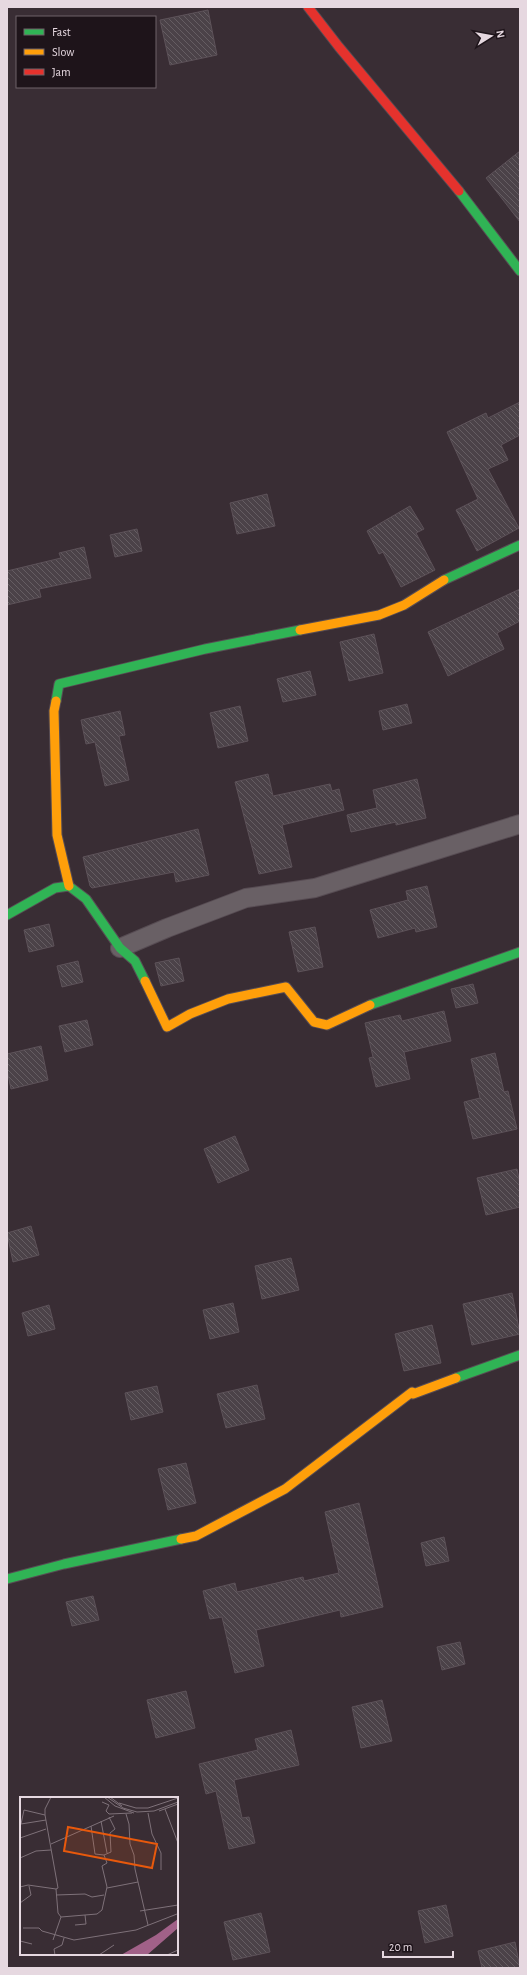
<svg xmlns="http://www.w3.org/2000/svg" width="527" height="1975" font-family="'Alegreya Sans',sans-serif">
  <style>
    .building { fill: url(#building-back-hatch); stroke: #5d5259 }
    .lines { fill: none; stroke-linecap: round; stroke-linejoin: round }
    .street-casing { stroke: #574c53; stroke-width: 20 }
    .fast-casing { stroke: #574c53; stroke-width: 11 }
    .slow-casing { stroke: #574c53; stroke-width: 11 }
    .jam-casing { stroke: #574c53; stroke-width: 11 }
    .street { stroke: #696065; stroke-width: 18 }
    .fast { stroke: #30b455; stroke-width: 9 }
    .slow { stroke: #ff9f0a; stroke-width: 9 }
    .jam { stroke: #e5322d; stroke-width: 9 }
    .inset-road { fill: none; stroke: #7e7179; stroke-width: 1 }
    .view { fill: #e8590c; fill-opacity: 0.15; stroke: #e8590c; stroke-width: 2 }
    .inset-edge { fill: none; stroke: #e6d8e0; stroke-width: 2 }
  </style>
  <defs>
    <pattern id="building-back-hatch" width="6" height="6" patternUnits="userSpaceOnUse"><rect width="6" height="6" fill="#4b4248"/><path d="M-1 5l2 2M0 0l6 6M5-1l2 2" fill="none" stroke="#655d62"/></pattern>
  </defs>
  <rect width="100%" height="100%" fill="#392d34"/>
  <!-- building -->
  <path class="building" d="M208,10L217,55L170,65L160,20Z
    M520,151V222L486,178Z
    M520,402V435L501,445L508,460L488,469L519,528L477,551L456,510L478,499L447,432L486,413L488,418Z
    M267,494L275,526L237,534L230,503Z
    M410,506L424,529L416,533L435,570L401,587L383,552L379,554L367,531Z
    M137,529L142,551L115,557L110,535Z
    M84,547L91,578L39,589L41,597L7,605V571L61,558L59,553Z
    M520,589V621L497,633L504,649L448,676L428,632Z
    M374,634L383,673L349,681L340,642Z
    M310,671L316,695L283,702L277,679Z
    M407,704L412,723L383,730L379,711Z
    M240,706L248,741L218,748L210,713Z
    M120,711L125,735L119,736L129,780L105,786L95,742L86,744L81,720Z
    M268,774L273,796L330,784L332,791L339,789L344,810L282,825L292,867L259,874L235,782Z
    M417,779L426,818L396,825V822L351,832L347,815L377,808L373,790Z
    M198,829L209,875L176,882L174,872L92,888L90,886L83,857Z
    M427,886L437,927L416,932L415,928L378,938L370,910L408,900L406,891Z
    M49,924L54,946L29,952L24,930Z
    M315,927L323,967L298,972L289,932Z
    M179,958L184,981L161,986L155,963Z
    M78,961L83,982L62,987L57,966Z
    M473,984L478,1003L456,1008L451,989Z
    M444,1011L451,1041L404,1052L410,1079L376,1087L369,1058L373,1057L365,1023L400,1015L402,1021Z
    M87,1020L93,1045L65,1052L59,1026Z
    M41,1046L48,1080L11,1089L7,1070V1054Z
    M495,1053L504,1092L508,1091L517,1129L473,1139L464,1102L480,1098L471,1059Z
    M235,1136L249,1170L218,1183L204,1149Z
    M517,1169L520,1184V1207L486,1215L477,1178Z
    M31,1226L39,1255L13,1262L7,1233Z
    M291,1258L299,1290L262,1299L255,1266Z
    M512,1293L520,1334L472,1345L463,1304Z
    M233,1303L239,1332L210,1339L203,1310Z
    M49,1305L55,1329L28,1336L22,1313Z
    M432,1325L441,1363L404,1371L395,1334Z
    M257,1385L265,1419L226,1428L217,1394Z
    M157,1386L163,1412L131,1420L125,1393Z
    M186,1463L196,1503L168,1510L158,1469Z
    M359,1503L383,1607L341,1617L340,1610L256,1630L264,1666L235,1673L222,1617L210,1619L203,1591L235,1583L237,1592L303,1577L304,1581L339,1573L325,1512Z
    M444,1537L449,1561L426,1566L421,1543Z
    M93,1596L99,1620L72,1626L66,1602Z
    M460,1642L465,1664L442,1670L437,1647Z
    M186,1691L195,1728L156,1738L147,1700Z
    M382,1700L392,1741L361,1748L352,1707Z
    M291,1730L299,1765L234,1780L242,1818L249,1817L255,1843L229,1849L216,1791L206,1794L199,1764L258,1750L255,1739Z
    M446,1905L453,1936L425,1943L418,1911Z
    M261,1913L270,1952L233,1960L224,1922Z
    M515,1942L520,1968H482L478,1951Z"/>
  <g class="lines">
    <defs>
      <path id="street" d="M120,948L167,928L246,898L315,888L520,824"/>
      <path id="fast" d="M459,191L520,271
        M444,580L520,545
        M56,701L59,684L205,649L300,630
        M7,915L55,888L69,886L86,899L120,948L135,961L145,981
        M370,1005L520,952
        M456,1378L520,1355
        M7,1579L64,1564L181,1539"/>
      <path id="slow" d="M300,630L379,615L404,605L444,580
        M56,701L54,711L57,835L69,886
        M145,981L167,1027L190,1014L228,999L286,987L314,1022L327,1025L370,1005
        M181,1539L196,1536L285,1489L412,1392L413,1394L456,1378"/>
      <path id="jam" d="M308,7L339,47L459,191"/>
    </defs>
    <!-- street casing -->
    <use href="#street" class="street-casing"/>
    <!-- fast casing -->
    <use href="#fast" class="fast-casing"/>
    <!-- slow casing -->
    <use href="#slow" class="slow-casing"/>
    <!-- jam casing -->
    <use href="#jam" class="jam-casing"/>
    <!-- street -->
    <use href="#street" class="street"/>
    <!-- fast -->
    <use href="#fast" class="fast"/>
    <!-- slow -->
    <use href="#slow" class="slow"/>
    <!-- jam -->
    <use href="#jam" class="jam"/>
  </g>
  <!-- overview -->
  <g transform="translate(20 1797)">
    <rect width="158" height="158" fill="#392d34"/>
    <path d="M158,122V131L127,158H101L136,138Z" fill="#a16188"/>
    <path class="inset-road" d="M31,0L25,12V18L38,91L36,92L38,116L41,120L33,143M84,0L95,9L114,16M87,0L103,11L117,15L134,14L158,5M90,0L102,9M82,5L89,8L86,14L89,17L112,16M99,6L116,11H128L158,1M145,12L158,46M139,14L158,7M128,16L132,37L141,56V73M106,17L109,27L110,47L114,58L115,72L128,128M81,24L87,56M1,27L4,13L25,18M1,27L26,23M71,29L75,57L84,58M0,41L26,32M31,47L94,19M0,61L16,54L31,53M0,90L8,88L36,92M87,91L118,85M36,98L65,97L72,100L84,98M0,106L11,98L9,89M120,114L158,108M41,120L77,117L82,113L87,90L82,69L87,66L84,58L91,55L90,36L95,32L89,20M55,128L66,127L65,118M3,131H19L22,134L54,143L116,133L157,117M0,144L12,147M35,158L34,152L42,148L44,141M79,158L94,148M147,158L158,153"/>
    <path class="view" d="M48,30L137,47L132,71L44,54Z"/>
    <rect width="158" height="158" class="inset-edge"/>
  </g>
  <!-- border -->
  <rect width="527" height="1975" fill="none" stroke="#e6d8e0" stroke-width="16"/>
  <!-- legend -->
  <rect x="16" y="16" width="140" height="72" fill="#1e141a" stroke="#6e6269"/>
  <rect x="24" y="29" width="20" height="6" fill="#30b455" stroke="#6e6269"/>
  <text x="52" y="36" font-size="12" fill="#e6d8e0">Fast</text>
  <rect x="24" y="49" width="20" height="6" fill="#ff9f0a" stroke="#6e6269"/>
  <text x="52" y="56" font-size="12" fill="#e6d8e0">Slow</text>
  <rect x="24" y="69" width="20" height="6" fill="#e5322d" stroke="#6e6269"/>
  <text x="52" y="76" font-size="12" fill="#e6d8e0">Jam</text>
  <!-- north arrow -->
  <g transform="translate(491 36) rotate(79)" stroke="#1e141a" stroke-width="3" paint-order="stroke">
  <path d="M0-3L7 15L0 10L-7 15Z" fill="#e6d8e0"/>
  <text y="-6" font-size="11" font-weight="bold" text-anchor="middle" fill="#e6d8e0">N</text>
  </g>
  <!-- scale -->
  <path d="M383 1951v6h70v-6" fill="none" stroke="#e6d8e0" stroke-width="2"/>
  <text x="389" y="1951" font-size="12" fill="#e6d8e0" stroke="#1e141a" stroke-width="3" paint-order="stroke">20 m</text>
</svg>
